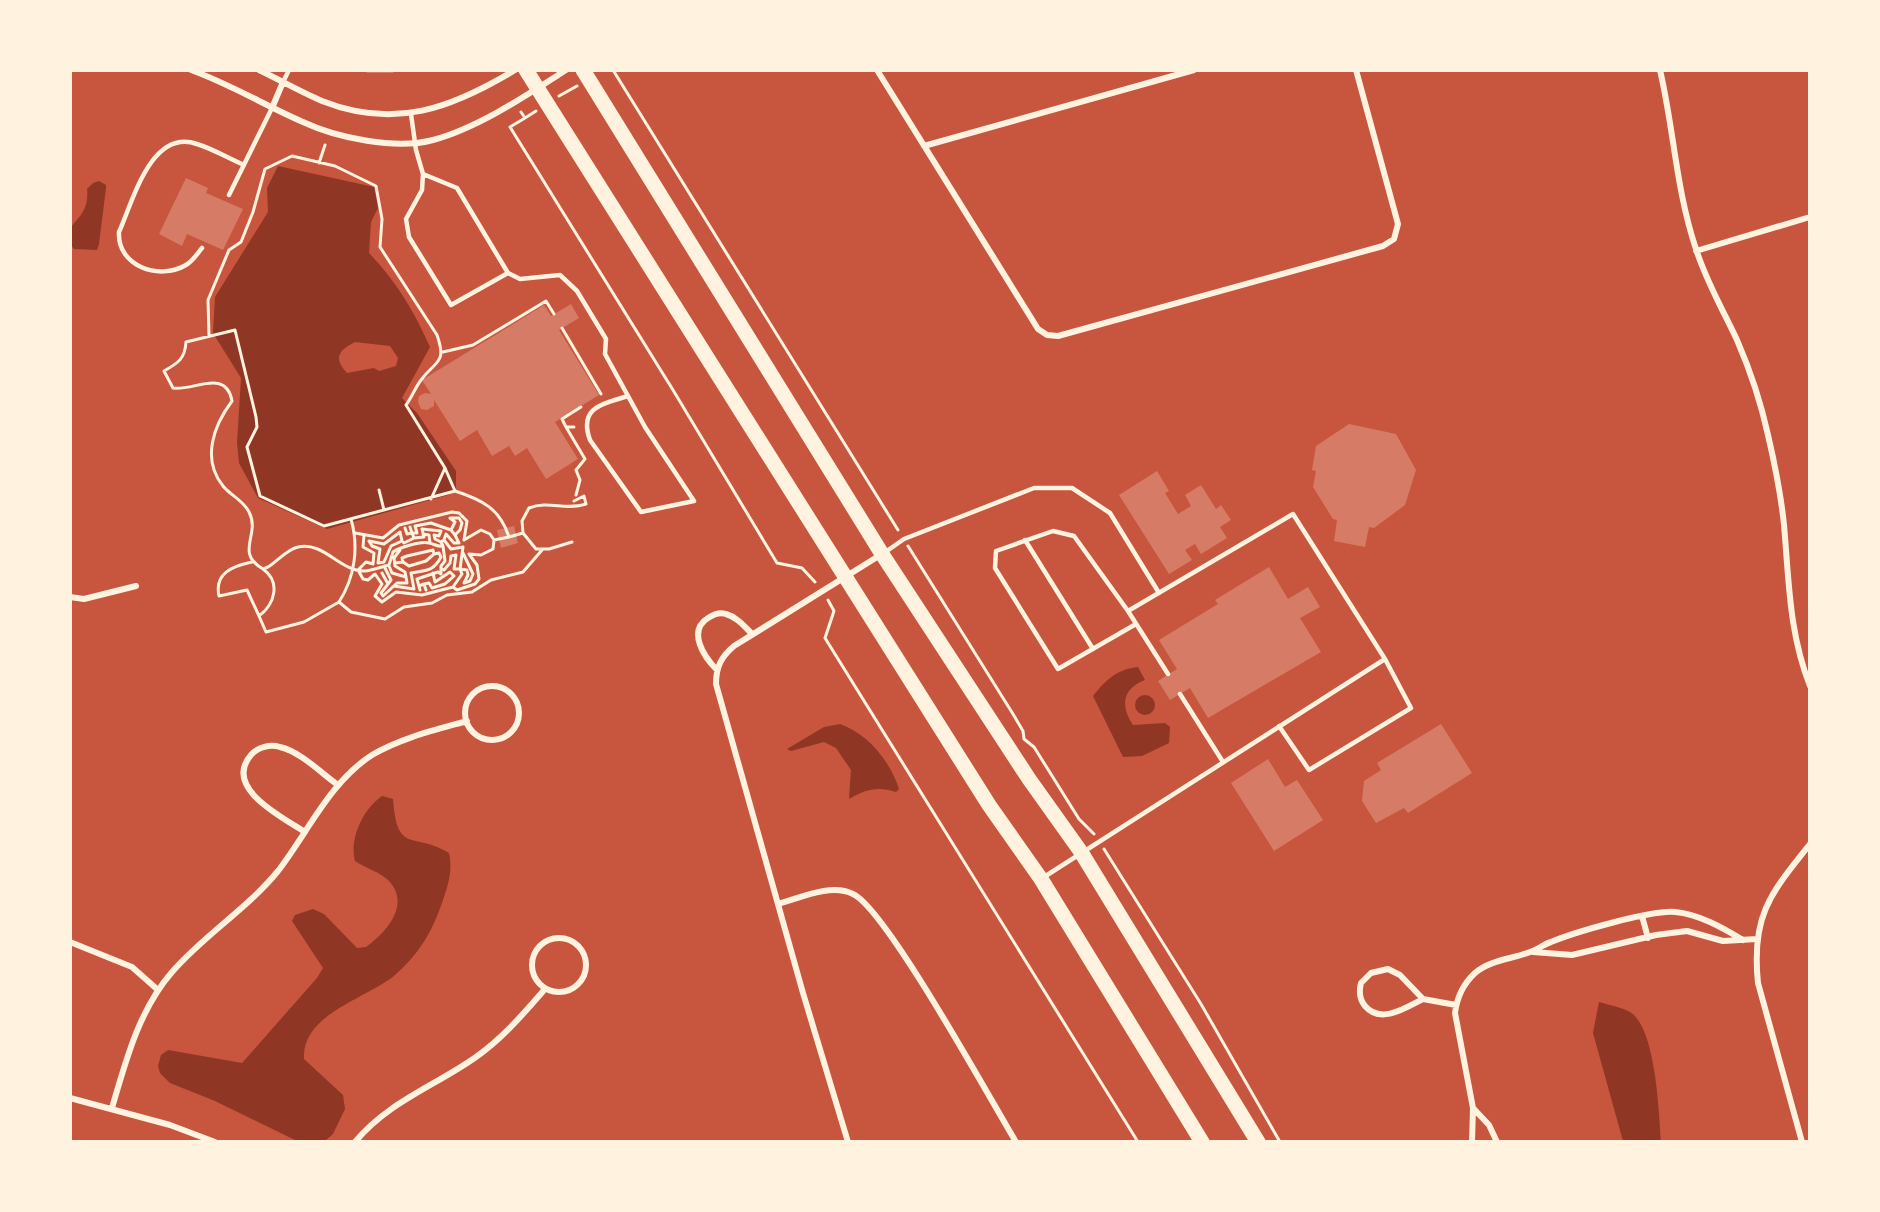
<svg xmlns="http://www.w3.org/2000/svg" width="1880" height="1212" font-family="'IBM Plex Serif',serif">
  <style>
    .water { fill: #8f3625; fill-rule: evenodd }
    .building { fill: #d67c66 }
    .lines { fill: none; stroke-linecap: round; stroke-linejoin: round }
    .path { stroke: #fff3e0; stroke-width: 3 }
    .service { stroke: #fff3e0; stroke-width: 4.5 }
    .minor { stroke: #fff3e0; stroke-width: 6 }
    .primary { stroke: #fff3e0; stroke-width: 15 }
  </style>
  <rect width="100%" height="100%" fill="#c8553d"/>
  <!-- water -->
  <path class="water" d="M278,166L374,187L378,208L371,222L369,253C396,281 414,311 430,347L402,398L417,413L456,471V488L448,495L327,529L258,498L239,463L237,443L241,378L213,333L215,297L268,212L267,188ZM355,342L390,346L398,358L396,366L379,371L374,368L347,373C334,359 337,351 355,342Z
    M99,181L106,185V188L99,244L97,250L74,249L71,245V227C82,214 89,207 87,189L93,183Z
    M1138,667L1145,680C1121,689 1121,707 1133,725L1165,723L1170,727L1169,743L1142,756L1123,757L1093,696C1106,680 1117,669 1138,667Z
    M1135 705a10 10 0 1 1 20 0a10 10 0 1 1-20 0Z
    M840,724C868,734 890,761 899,789L896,792C878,786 866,789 849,799L851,770L836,748L824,742L791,751L787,749L824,727Z
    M382,796L393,799C397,856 414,831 449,853C453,871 448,885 442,903C432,932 419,954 395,975C368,998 301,1014 304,1059L343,1095L345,1109L333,1134L325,1141H297L215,1101L170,1083L160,1073L158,1066L161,1055L168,1050L242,1063L317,978L323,968L292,921L295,915L313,909L324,914L357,948L366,947C386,933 412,904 388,880C380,872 365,868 355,861C349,839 363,809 382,796Z
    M1599,1002C1609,1005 1621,1007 1630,1012C1656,1028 1659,1113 1661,1141H1623L1593,1033Z"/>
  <!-- building -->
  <path class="building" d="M186,178L208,188L206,193L243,209L223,250L187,234L182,246L159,234Z
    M571,304L579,318L559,330L599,395L555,422L578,459L546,479L527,448L515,456L509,446L492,456L477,430L460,441L434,400V406L427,410L421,409L418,402L419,396L425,393L431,394L422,380L544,305L551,316Z
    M1349,424L1396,434L1416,470L1405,505L1374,528L1369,527L1365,547L1334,541L1337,520L1333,519L1313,487L1316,471L1312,470L1316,446Z
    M1157,471L1169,491L1165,493L1178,514L1191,506L1185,495L1201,485L1216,509L1221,505L1231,520L1220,527L1227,538L1201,554L1195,544L1185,550L1192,560L1169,574L1119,495Z
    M514,526L518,543L501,548L497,530Z
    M1269,567L1288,599L1308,587L1320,607L1300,618L1321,652L1208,718L1190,688L1170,700L1158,681L1177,669L1159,640L1218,604L1215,600Z
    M1441,724L1472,773L1408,813L1404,808L1376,823L1362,801L1364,781L1381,770L1377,763Z
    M1268,759L1285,787L1297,780L1323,820L1274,851L1231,783Z"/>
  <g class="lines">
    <!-- path -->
    <path class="path" d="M613,70L898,530
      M559,96L577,86
      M521,112L525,118L510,127L673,390L777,563L802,568L815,582
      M525,118L536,111
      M319,163L325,145
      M562,328L601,394
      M209,336L208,300L229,250L241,242L253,212L265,169L292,156L335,166L376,186L382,219L380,247L437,335C447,364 436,360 421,380C415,388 412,397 406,405L445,468L455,491L324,526L260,496L247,447L257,427L256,417L235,330L186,342C185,359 178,363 164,371L173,388C194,391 226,368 232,401C214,425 201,459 223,486C230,495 244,501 249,512C261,535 234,552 263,569L268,567C277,562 287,549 298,547C324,541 340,572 366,571C373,570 381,567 389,565L393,552C398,548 420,541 429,543C435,544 437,547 443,546L441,542L444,540L451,549L463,547L460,569H454L456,555L451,556L450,563L444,570L442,569
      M443,352L473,345L546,301L554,314
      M566,427L562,419L581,407
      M574,427H566L585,459L576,470L580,480L576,495
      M379,490L384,510
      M455,491C483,500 500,509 509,537L523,533L522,521L529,508C549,500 565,511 586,504L584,496L574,501
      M431,499L445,468
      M351,519C359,547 355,577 339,602L351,612L385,619L404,607L432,603L447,595L472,592L491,580L523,572L542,550
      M410,527L412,533
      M400,532L402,541L391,546L384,562L378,563L380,549L372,546L369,541L384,544Z
      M355,533L383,538L399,525L452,512L459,513L467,521L464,540L481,530L490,534L494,540L509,537
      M412,533H417L415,526L431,523L451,530L455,522L450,518H459L462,523L460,530L455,535L451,530
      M523,533L536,549H549L572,542
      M423,534L429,535L430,543
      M364,535L363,547L374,553L373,564L366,562L358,570L363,579L368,580L375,574L382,584L375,596L382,602L396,592L422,595L453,587
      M414,538L424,537L422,529L441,531L439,536L434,535L435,539L441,542
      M444,540L446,534L454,543H459L455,535
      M402,541L404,543L414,538L412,533L407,534L405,528
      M908,546L1013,714L1023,731L1024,739L1034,747L1079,819L1094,834
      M400,550L394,558L395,566L405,572L406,577
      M463,553L473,574L470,581L464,583L468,575L467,570L460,569L462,574L453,587L457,590L475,584L479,579L477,565L469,554L481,555L493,549L494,540
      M252,562C233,566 214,573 219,596L247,590L259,616C275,604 281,582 263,569
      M395,563L403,562L402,558L407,556L433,550L434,554L426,561L409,566L403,562
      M382,573L388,584L391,580L384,566
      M388,584L381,593L383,596L397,583H407L406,577L392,573L389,566
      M424,584L429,583L432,588L445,584L454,576L450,572L435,582L433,573
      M394,586L414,589L411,573C426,570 433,572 441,557L439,553L434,554
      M419,586L424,584L426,590
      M420,590L417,579L438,572L441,574V566L445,561L443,546
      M828,600L834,611L825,638L1138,1142
      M259,616L266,632L304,622L339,602
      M1104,849L1201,1004L1280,1142"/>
    <!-- service -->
    <path class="service" d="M367,70H393
      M283,82L289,70
      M411,114L416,150L423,174L422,190L406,219L409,237L451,305L508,273L457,188L423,174
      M229,195L272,108
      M202,248C197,254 193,261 186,265C159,281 117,266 119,232C133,201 151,128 197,144C213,149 228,158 244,165
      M508,273L520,279L560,275L577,291L606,339L605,354L645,427L694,501L641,512L590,440C578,407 603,404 628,396
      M1025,540L1093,649
      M884,553L904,539L1034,488H1072L1110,513L1159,593
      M1128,611L1074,536L1053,531L996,551L995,568L1058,669L1136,624
      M1168,674L1128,611L1293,514L1385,659L1411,708L1309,770L1279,726
      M1180,694L1223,762
      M1044,877L1385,659"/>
    <!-- minor -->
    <path class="minor" d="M191,70C230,84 266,106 303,122C337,138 396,150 433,140C478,128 527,95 566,70
      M259,70C280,80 301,92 322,101C395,130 452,108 515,70
      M877,70L1038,329L1047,335L1058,336L1383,246L1394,239L1398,224L1356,70
      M1660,70C1674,130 1676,190 1696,249C1706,281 1723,310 1737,340C1750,370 1761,403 1768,435C1775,465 1781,495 1784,525C1789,581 1789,633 1810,686
      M272,108L283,82
      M924,146L1194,70
      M1696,251L1810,217
      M70,597L84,599L136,586
      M717,670C704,657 687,631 708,618C714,614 720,612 726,614C737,617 745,627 752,634
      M465 713a27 27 0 1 1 54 0a27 27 0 1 1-54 0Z
      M305,832C284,818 222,788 251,755C258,747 270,744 280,747C301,752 321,773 338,785
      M778,904C800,898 831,883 853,894C886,909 990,1099 1016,1142
      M1642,916L1648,938
      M532 965a27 27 0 1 1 54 0a27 27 0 1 1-54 0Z
      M70,942L132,967L158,990
      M1533,952L1572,955L1656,935L1687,931L1723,941L1757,939
      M1388,969L1400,975L1423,999C1407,1007 1381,1025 1365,1006C1359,999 1359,991 1361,983L1371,973Z
      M1423,999L1456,1005
      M70,1098L170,1125L215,1142
      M112,1108C126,1060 139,1010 172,972C204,935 247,909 278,871C308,832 330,782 372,755C401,738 435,730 467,721
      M1473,1108L1489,1125L1497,1142
      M355,1142C388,1102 435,1086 476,1057C503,1038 524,1013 545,989
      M848,1142L803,993L716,684C716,667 721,657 734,646L882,554
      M1472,1142L1473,1108L1455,1013C1457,997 1463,984 1475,973C1490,960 1512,959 1530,952C1537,950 1544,944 1551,942C1575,932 1651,910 1675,912C1699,914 1723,928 1743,940
      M1802,1142L1758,983C1751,916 1770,894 1810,844"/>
    <!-- primary -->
    <path class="primary" d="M526,70L989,805L1041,879L1202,1142
      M583,70L882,554L1029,779L1081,852L1258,1142"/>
  </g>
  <!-- border -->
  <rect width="1880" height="1212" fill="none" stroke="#fff3e0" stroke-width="144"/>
</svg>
